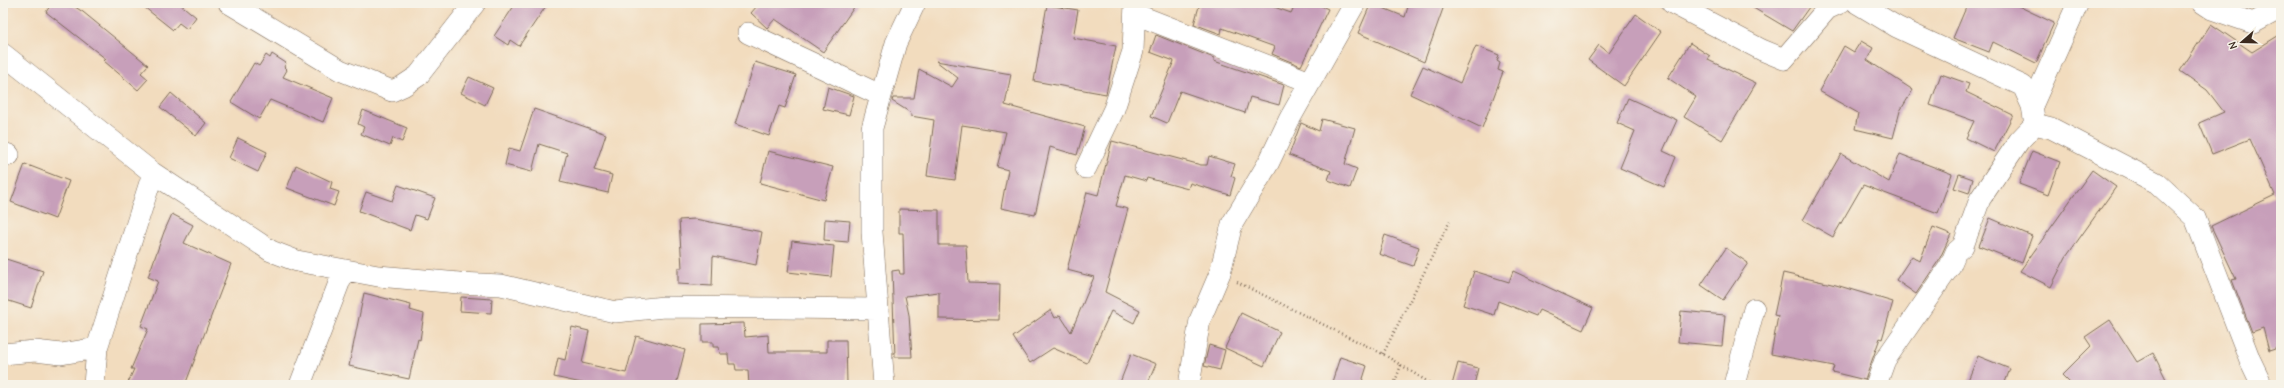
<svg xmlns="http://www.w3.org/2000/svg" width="2284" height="388" font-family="'Comic Neue',sans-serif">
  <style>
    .building { fill: #c79fba }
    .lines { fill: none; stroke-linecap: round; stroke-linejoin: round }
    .street-casing { stroke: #7b6856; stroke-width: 22 }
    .path { stroke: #7b6856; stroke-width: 2.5; stroke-dasharray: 1 3; stroke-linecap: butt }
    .street { stroke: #fff; stroke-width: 21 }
  </style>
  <rect width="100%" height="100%" fill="#f7f3e8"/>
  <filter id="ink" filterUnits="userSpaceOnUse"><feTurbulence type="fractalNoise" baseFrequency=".025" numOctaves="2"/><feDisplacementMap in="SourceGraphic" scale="8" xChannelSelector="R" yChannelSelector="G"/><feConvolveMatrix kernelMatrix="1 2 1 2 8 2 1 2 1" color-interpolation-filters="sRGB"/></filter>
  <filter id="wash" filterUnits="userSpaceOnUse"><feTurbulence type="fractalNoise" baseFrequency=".012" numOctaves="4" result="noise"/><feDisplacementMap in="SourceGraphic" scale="16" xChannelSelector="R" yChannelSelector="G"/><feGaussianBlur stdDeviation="0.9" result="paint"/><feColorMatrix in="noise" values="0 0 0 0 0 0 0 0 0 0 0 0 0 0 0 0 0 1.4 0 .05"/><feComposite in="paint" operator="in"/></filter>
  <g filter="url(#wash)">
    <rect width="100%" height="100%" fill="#f2dcbe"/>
    <g id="blocks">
      <!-- building -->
      <path class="building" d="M52,3H69L83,12L148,65L141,73L148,79L138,90L104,61L106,59L46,12Z
        M139,3H179L196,17L187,29L179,23L173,30Z
        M516,3H548L519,46L510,40L508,45L494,36Z
        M753,3H857L823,52L775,19L767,28L751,13L757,6Z
        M1200,3H1263L1291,13L1296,3H1315L1328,9L1301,66L1272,54L1275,47L1222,28L1221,34L1194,24Z
        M1371,3L1405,17L1409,3H1445L1424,62L1358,33Z
        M1745,3H1812L1792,31Z
        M1968,3H2012L2054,23L2036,63L1993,42L1989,52L1953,38Z
        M1047,5L1078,10L1073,38L1116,46L1106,94L1034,81Z
        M1636,14L1661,32L1624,86L1588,60L1599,45L1609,53Z
        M2211,24L2252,52L2281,34V347L2269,351L2263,328L2252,332L2232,280L2236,279L2211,226L2275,195L2250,139L2212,154L2199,123L2224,112L2207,90L2180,71Z
        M1156,35L1214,58V61L1284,85L1279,105L1250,97L1245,113L1180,91L1167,123L1151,116L1174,61L1150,52Z
        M1861,41L1873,48L1867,60L1913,90L1900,111L1893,138L1855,129L1858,113L1819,91L1844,46L1854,52Z
        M1690,43L1710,56L1708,60L1756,83L1722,140L1684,117L1696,97L1668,78Z
        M1476,46L1499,55L1497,61L1500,63L1498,70L1503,72L1482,128L1410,94L1423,66L1460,83Z
        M272,54L286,63L284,67L287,70L283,77L333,98L323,122L270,100L259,119L231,102L254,63L259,66L266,55L270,58Z
        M936,61L1011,74L1005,105L1085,127L1077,155L1050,147L1035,215L1001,208L1008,170L997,167L1006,132L962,125L955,180L927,176L934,120L911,116V113L892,101L893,98H914L919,69L952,87L958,78Z
        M755,62L796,75L785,108L779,106L769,136L735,124Z
        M1941,74L1969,84L1966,92L2013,115L1994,152L1966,138L1974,121L1930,105Z
        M469,77L493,88L485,105L461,93Z
        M828,87L854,96L849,115L823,109Z
        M171,93L206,123L196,136L160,107Z
        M1628,98L1677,120L1663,151L1676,157L1664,187L1620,168L1635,131L1617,123Z
        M534,109L606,134L594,170L612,175L608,193L560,182L567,153L539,144L532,172L505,165L509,148L520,151Z
        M363,110L407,128L402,142L393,138L390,146L361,134L364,127L358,124Z
        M1322,119L1355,128L1345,164L1357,169L1350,188L1328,180L1331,171L1289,155L1301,123L1319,131Z
        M238,138L267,152L258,172L229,158Z
        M1112,141L1201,165H1207L1209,156L1235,164L1231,176L1235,178L1230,195L1190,183L1188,189L1147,178L1146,181L1125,175L1116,206L1128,209L1105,292L1140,310L1134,323L1111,311L1087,363L1053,348L1030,363L1013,337L1051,310L1055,318L1060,315L1071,332L1094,277L1067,270L1087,192L1098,195Z
        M768,151L833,167L824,200L760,183Z
        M2032,151L2060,162L2048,195L2019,184Z
        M1841,154L1889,182L1900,154L1952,174L1938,213L1863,185L1833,237L1803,220Z
        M25,164L69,181L55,219L11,202Z
        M296,165L332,182L330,189L339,192L334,206L287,188Z
        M2092,170L2116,187L2066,257L2051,287L2020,271Z
        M1959,174L1973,179L1969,193L1954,188Z
        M398,185L435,198L427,219L415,215L410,230L359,211L366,192L392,201Z
        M899,209L939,210V245H966L968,283L1000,284L999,320L939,319V292L905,296L909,315L912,357H895L892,271L899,270L900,274H904L903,233H899Z
        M172,214L193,225L184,243L231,264L185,385H127L134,369H131L148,329L141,326L158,281L148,277L164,232Z
        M1990,218L2032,236L2022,263L1979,246Z
        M695,219L762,232L756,265L713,256L712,286L678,284V268H682L679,220Z
        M825,219L850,221L848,242L824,240Z
        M1933,227L1951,234L1939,260L1916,294L1896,280L1912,256L1920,261Z
        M1385,235L1419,247L1413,266L1379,254Z
        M792,241L834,246L831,277L788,272Z
        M1726,248L1748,263L1723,300L1701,285Z
        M3,258L43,271L31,308L3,299Z
        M1474,271L1509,282L1513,271L1593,308L1583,330L1539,310L1536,316L1498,301L1494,315L1463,305Z
        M1783,273L1836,285L1893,302L1882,339L1880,338L1865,380L1832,372L1834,366L1771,354L1778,316L1774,315Z
        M364,293L411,305L410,310L424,314L420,340L418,339L409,379L349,366Z
        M461,297L492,299L491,313L460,311Z
        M1681,311L1725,315L1722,346L1678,342Z
        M1241,313L1280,332L1264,366L1225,348Z
        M2110,320L2137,362L2153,353L2169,385H2072L2062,375L2091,346L2085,337Z
        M744,323L745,337L768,335L769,352H827V340H846L847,384L749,385L748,370H736L735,364H729L728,354H720L719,347H713V342H702V324Z
        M572,327L589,331L582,363L626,373L636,336L685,350L676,385H591L554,377L558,358L565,360Z
        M1209,345L1225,350L1220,370L1204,366Z
        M1131,354L1156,364L1147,385H1119Z
        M1978,356L2010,369L2004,385H1966Z
        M1340,357L1367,366L1361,385H1331Z
        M1458,363L1478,368L1474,385H1452Z"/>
    </g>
  </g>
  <g filter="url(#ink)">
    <use href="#blocks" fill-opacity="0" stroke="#7b6856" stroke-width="1"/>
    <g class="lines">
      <defs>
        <path id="street" d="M229,3L340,70L392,91L403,86L418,76L475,3
          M1672,3L1762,50L1784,59L1827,9L1840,3
          M1857,3L1897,27L2023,86L2032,106L2035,124L2019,141L1980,199L1963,246L1956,252L1950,266L1885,360L1876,385
          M2203,3L2212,9L2253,23L2281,8
          M1135,14L1310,82
          M748,33L880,95
          M3,54L153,173L271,251L297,261L378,276L459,283L501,285L615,312L664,307L877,309
          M2032,106L2078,3
          M2035,124L2051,128L2157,183L2195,218L2250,360L2262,385
          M3,153L9,155
          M1086,168L1114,109L1133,51L1135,3
          M3,354L35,351L61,354L97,348
          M94,385L97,348L153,173
          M300,385L344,270
          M884,385L872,232V128L896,43L915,3
          M1189,385L1200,320L1220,273L1232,224L1269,162L1289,120L1355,3
          M1734,385L1754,309"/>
      </defs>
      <!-- street casing -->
      <use href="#street" class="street-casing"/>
      <!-- path -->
      <path class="path" d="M1237,282L1383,354L1433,385
        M1383,354L1451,219
        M1394,385L1401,365"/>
      <!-- street -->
      <use href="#street" class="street"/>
    </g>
  </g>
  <!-- margin -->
  <rect width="2284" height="388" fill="none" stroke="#f7f3e8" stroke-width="16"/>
  <!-- north arrow -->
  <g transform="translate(2242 42) rotate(250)" stroke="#f7f3e8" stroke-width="3" paint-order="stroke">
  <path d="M0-3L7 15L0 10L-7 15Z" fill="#3b2a1e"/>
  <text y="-6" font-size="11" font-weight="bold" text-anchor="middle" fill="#3b2a1e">N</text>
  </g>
</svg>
